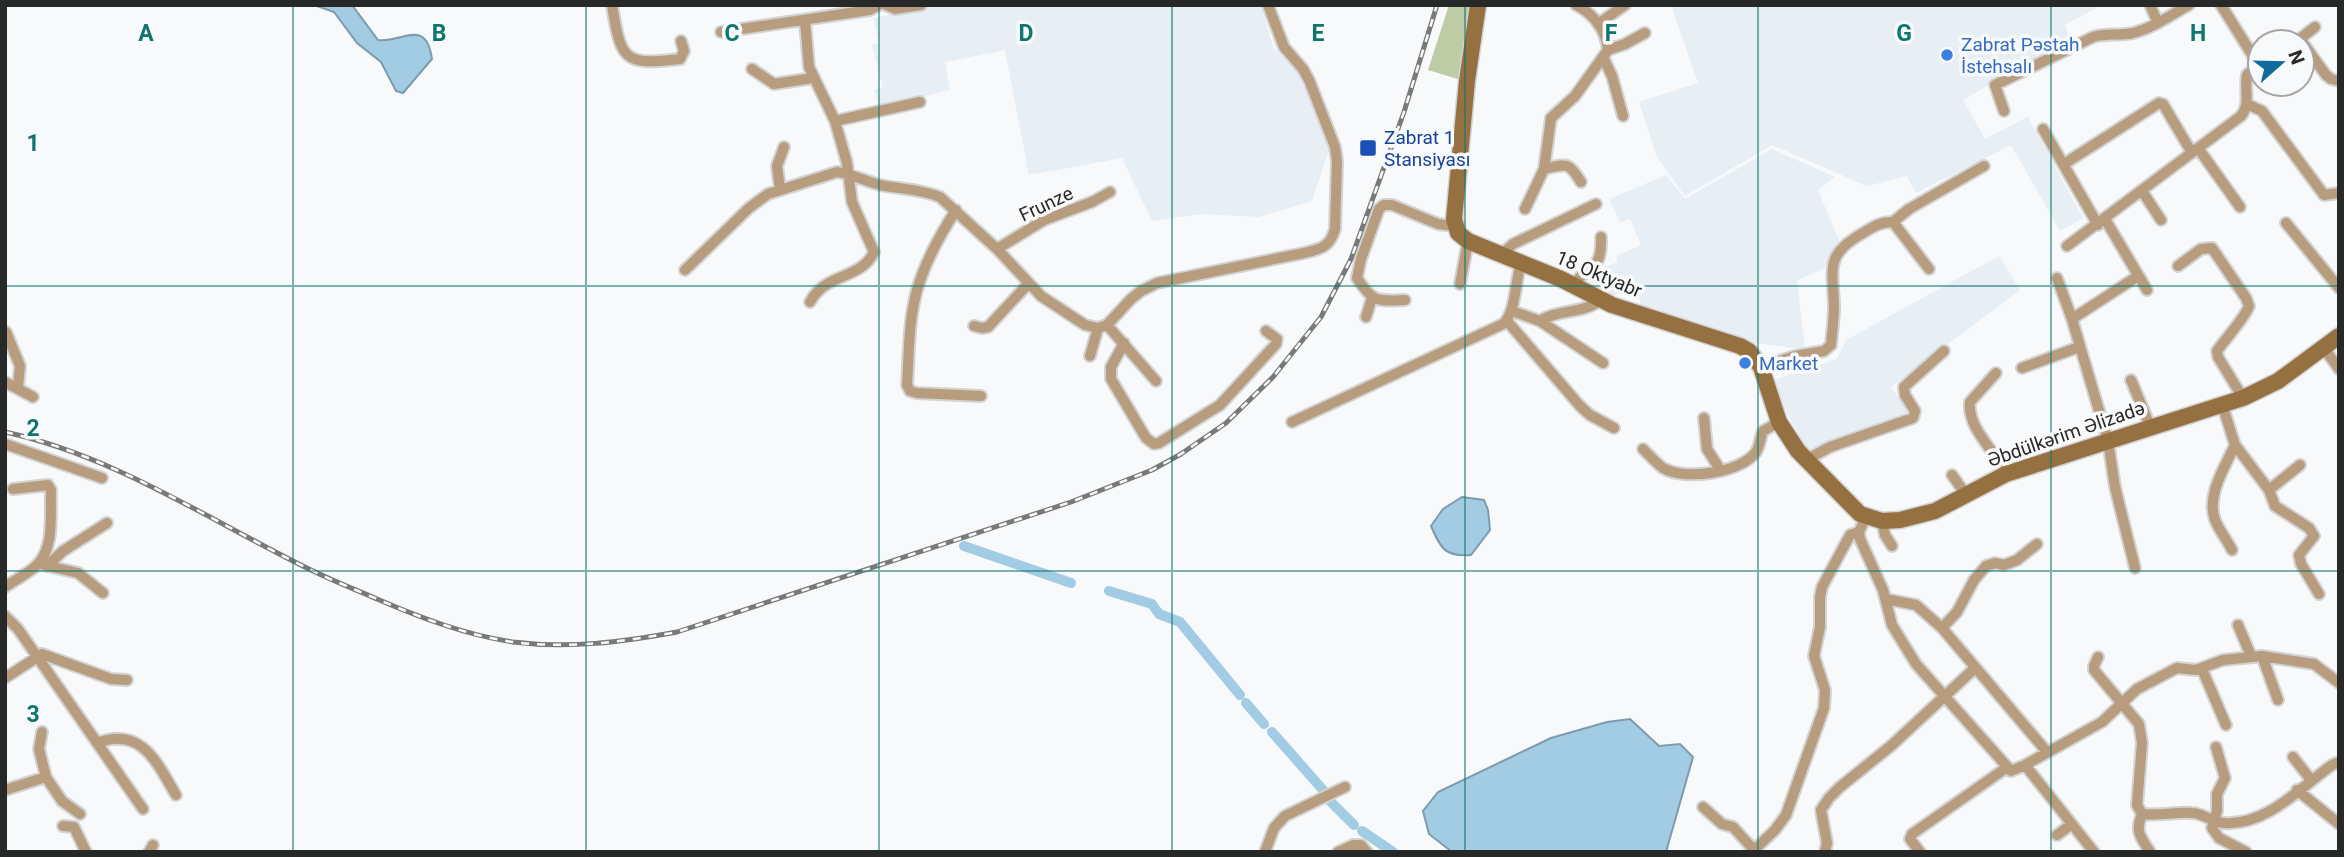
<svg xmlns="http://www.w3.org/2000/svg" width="2344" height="857" font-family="Roboto,sans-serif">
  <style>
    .built { fill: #e7eef4 }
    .forest { fill: #bdcca5 }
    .water { fill: #a2cce4; stroke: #7d9bac; stroke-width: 2 }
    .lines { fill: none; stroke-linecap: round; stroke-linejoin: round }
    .canal { stroke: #a2cce4; stroke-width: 10 }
    .street-casing { stroke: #d2d3d4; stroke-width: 14 }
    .secondary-casing { stroke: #d2d3d4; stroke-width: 19 }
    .street { stroke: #b79d7e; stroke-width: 10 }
    .secondary { stroke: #957142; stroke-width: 16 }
    .rail-casing { stroke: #78797a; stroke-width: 5 }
    .rail { stroke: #f8f9fa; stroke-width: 2.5; stroke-dasharray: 8; stroke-linecap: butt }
    .grid { fill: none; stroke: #0f766e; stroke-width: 2; stroke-opacity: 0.55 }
    .shop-dot { fill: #3f7fe0; stroke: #f8f9fa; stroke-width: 2.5 }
    .transit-dot { fill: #1a4fb4; stroke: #f8f9fa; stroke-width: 2.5 }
    .labels { text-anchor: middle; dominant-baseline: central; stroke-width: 7; stroke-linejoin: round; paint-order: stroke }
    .shop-label { font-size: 19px; fill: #366cbe; stroke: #f8f9fa; text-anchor: start }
    .transit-label { font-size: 19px; fill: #164399; stroke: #f8f9fa; text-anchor: start }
    .street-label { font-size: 19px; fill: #272828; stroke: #f8f9fa }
    .grid-label { font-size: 23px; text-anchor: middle; font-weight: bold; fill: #0f766e; stroke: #f8f9fa; stroke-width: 7; stroke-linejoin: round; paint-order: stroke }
  </style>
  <rect width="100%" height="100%" fill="#f8f9fa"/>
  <!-- built -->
  <path class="built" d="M937,5H1261L1273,47L1298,72L1329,150L1312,201L1258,217L1202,214L1152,221L1122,158L1029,175L1005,50L945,62L950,90L879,107L874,90L883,87L872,45L879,43L873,18Z
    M1671,5H2102L2065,25L2070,39L1963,100L1985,139L2028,117L2083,218L2060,231L2011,145L1916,193L1907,176L1867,186L1772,145L1685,196L1657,157L1639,102L1698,83Z
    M1772,149L1835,177L1818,190L1840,243L1822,270L1797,280L1805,349L1753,343L1642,309L1637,290L1604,297L1592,273L1617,262V256L1641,245L1630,219L1620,222L1609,199L1666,175L1685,199Z
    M1999,256L2020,290L1891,387L1910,414L1807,450L1771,381L1837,359L1846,340Z"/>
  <!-- forest -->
  <path class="forest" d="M1449,5H1472L1461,80L1428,70Z"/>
  <!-- water -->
  <path class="water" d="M314,5H352L378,40C402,43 426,17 432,59L403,93L396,91L381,62L357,43L334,12Z
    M1462,497L1484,500L1488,510L1490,530L1471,555C1445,557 1441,549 1431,526L1443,509Z
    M1630,719L1659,746L1680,744L1693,757L1666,852H1452L1429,834L1423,811L1438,792L1551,738L1607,722Z"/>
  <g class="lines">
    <!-- canal -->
    <path class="canal" d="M964,546L1071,583
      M1109,591L1152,604L1159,614L1180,622L1240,695
      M1246,703L1264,724
      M1272,732L1323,790
      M1330,801L1354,825
      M1362,831L1393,852"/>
    <defs>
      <path id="street" d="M612,5C621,60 623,66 680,59L684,51L681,41
        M886,5L895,9L921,5
        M2150,5L2158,23
        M2221,5L2258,64
        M805,21L809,67L835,121L847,163L852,202L874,252C861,280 826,272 810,302
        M1598,24L1625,5
        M721,32L870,10L879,5
        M2300,39L2326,75L2331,79L2339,81
        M2296,42L2315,27
        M1608,50L1625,44L1645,33
        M1603,57L1612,76L1623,116
        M752,69L774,84L813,78
        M2247,104L2262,111L2324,195L2339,193
        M2004,111L1995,85L2093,37C2107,33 2119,36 2133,33C2153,28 2171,15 2189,5
        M835,121L920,102
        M2043,129L2098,225
        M2198,148L2240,207
        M2064,164L2159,103L2163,104L2192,153
        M1544,169C1567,164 1568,161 1581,182
        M780,189L777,166L784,147
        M2142,191L2161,220
        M1525,209L1544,169L1551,118L1575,96L1608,50C1606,30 1594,14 1576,5
        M956,210C938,238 920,270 914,303C908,330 909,358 907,385L910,391L917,393L981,396
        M2105,219L2147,290
        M1893,222L1929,269
        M2286,223L2339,288
        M2067,246L2241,116C2251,104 2244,89 2247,75L2260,63
        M997,249L1044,220L1092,202L1110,192
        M1501,255L1513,244L1596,204
        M2178,266L2201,249L2212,248L2246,298L2249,306C2245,318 2225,339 2217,351L2218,357L2243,398
        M685,270L749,208L768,194L837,172C852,174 865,181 880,185C900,189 921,189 940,197L997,249L1041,296L1085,325L1098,328L1107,325L1131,299L1141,291L1157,283L1304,253C1321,249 1330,247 1335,229L1337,161L1335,147L1309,80L1303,69L1284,47L1268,5
        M2057,278L2072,319L2108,441L2115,487L2135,568
        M1460,284L1468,241
        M1573,285C1591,262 1602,271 1601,237
        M1405,300C1377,301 1373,303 1357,278L1361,259L1379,209L1384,205H1392L1438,224L1456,226
        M1512,311L1540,321L1603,363
        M1366,317L1372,298
        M2072,319L2138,276
        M1507,321L1580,406L1590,415L1614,428
        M1540,321C1557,309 1585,314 1600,300
        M1107,325L1156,381
        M974,326L982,328L988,327L1028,284
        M6,332L20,366L18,387
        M1124,343L1111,367V379L1146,438L1154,444L1159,443L1220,405L1276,344L1277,339L1266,331
        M2324,348L2339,369
        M1090,356L1098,328
        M1761,367L1795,356L1824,351L1831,345C1832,332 1834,319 1834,306C1833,269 1824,255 1863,233C1874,226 1881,222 1893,222L1909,209L1984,166
        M2022,368L2079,347
        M1996,373L1970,402C1967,429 1996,451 2006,474
        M2131,380L2150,426
        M5,382L33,397
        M2222,404L2235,445L2269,490L2275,506L2309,528L2314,536L2299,555L2301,564L2319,594
        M1704,418L1707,449L1721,471
        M1292,422L1503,324C1516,313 1515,281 1521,264
        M5,444L102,478
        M1643,449C1649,455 1656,463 1663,468C1684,481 1741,473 1756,452C1760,446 1760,438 1763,431L1779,422
        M1806,460L1830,447L1913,418L1915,411L1905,395L1904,387L1944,351
        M1952,475L1967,496
        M2269,490L2300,465
        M1866,517L1859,532L1860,539L1883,590L1892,625L1916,664L2011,771L2025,765L2102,722L2137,689L2177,668L2196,670L2223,660L2262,656L2314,664L2339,683
        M1882,521L1885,535L1892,546
        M2232,550C2227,540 2219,530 2215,520C2206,495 2225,467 2235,445
        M44,565L78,573L103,593
        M47,566L63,551L107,523
        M5,587C15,580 29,573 37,565C55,547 50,514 51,490L48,485L13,489
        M1886,599L1916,605L1942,628L2047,752
        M5,616L18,629L143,809
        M2238,625L2251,656
        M1942,628L1957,612L1974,580L1986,566L1995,563L2004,565L2017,560L2037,544
        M2262,656L2278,700
        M2098,657L2094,666V670L2139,724L2142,743L2137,805L2142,814C2158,816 2175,812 2192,813C2203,813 2211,822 2223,823C2265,827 2300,788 2332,765L2339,762
        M2202,669L2226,725
        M5,678L42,654L111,679L127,680
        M42,732L39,749L46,777
        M97,743C142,726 157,763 176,795
        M2216,747L2225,778L2217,794V811L2212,828L2219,838L2246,852
        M2293,757L2311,780
        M2025,765L2094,852
        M5,790L46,777L62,801L80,814
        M2297,790L2339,824
        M1703,807L1722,824L1733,827L1754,850
        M2142,814C2135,832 2140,836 2150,852
        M63,826L74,827L86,852
        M2057,835L2072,824
        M149,852L153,845
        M1265,852L1274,828L1285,816L1345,787
        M1338,852L1353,845H1361L1367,852
        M1752,852L1775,830L1786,815L1824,708L1825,690L1814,656L1820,627V597L1822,587L1850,535L1859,532
        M1825,852L1827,843L1821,810L1829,798L1840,787L1892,745L1975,668
        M1920,852L1910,839L1912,834L2006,768"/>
      <path id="secondary" d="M1478,5L1467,81L1454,219L1458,233L1468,241L1561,279L1612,305L1740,346L1749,351L1761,367L1779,422L1798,451L1860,514L1882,521L1900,520L1935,511L2006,474L2243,398L2278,381L2339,336"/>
    </defs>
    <!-- street casing -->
    <use href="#street" class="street-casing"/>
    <!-- secondary casing -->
    <use href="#secondary" class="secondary-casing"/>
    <!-- street -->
    <use href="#street" class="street"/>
    <!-- secondary -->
    <use href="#secondary" class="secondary"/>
    <defs>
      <path id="rail" d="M5,432C115,456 209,520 309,569C331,580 354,589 377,599C421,618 466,635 513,642C569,649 622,642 677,632L1071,502L1152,470L1181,454L1226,423L1273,377L1321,317L1351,259L1404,112L1437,5"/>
    </defs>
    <!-- rail casing -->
    <use href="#rail" class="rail-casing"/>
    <!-- rail -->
    <use href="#rail" class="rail"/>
  </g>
  <!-- grid -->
  <path class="grid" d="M293,5V852M586,5V852M879,5V852M1172,5V852M1465,5V852M1758,5V852M2051,5V852M5,286H2339M5,571H2339"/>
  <!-- markers -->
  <g class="shop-dot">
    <circle cx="1947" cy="55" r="7"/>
    <circle cx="1745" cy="363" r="7"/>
  </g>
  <rect class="transit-dot" x="1359" y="139" width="18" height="18" rx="3.5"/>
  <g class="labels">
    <!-- shop labels -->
    <g class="shop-label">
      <text x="1961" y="44">Zabrat Pəstah<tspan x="1961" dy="22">İstehsalı</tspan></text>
      <text x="1759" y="363">Market</text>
    </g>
    <!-- transit labels -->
    <g class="transit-label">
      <text x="1384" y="137">Zabrat 1<tspan x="1384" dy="22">Stansiyası</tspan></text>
    </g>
    <!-- street labels -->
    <g class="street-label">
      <text transform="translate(1046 204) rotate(-25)">Frunze</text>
      <text transform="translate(1599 274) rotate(23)">18 Oktyabr</text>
      <text transform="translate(2066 434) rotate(-19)">Əbdülkərim Əlizadə</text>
    </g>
  </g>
  <g class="grid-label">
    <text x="146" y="41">A</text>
    <text x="439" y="41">B</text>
    <text x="732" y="41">C</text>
    <text x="1026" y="41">D</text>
    <text x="1318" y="41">E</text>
    <text x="1611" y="41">F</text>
    <text x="1904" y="41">G</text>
    <text x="2198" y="41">H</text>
    <text x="33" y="151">1</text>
    <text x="33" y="436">2</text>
    <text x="33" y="722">3</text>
  </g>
  <!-- border -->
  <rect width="2344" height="857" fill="none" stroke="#272828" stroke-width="14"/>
  <!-- north arrow -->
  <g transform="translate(2281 63) rotate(70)"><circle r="33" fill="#f8f9fa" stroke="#a4a5a6" stroke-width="2"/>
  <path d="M0-5L12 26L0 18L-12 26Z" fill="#106a9a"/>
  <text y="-10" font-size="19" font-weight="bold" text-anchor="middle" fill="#272828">N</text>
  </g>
</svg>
